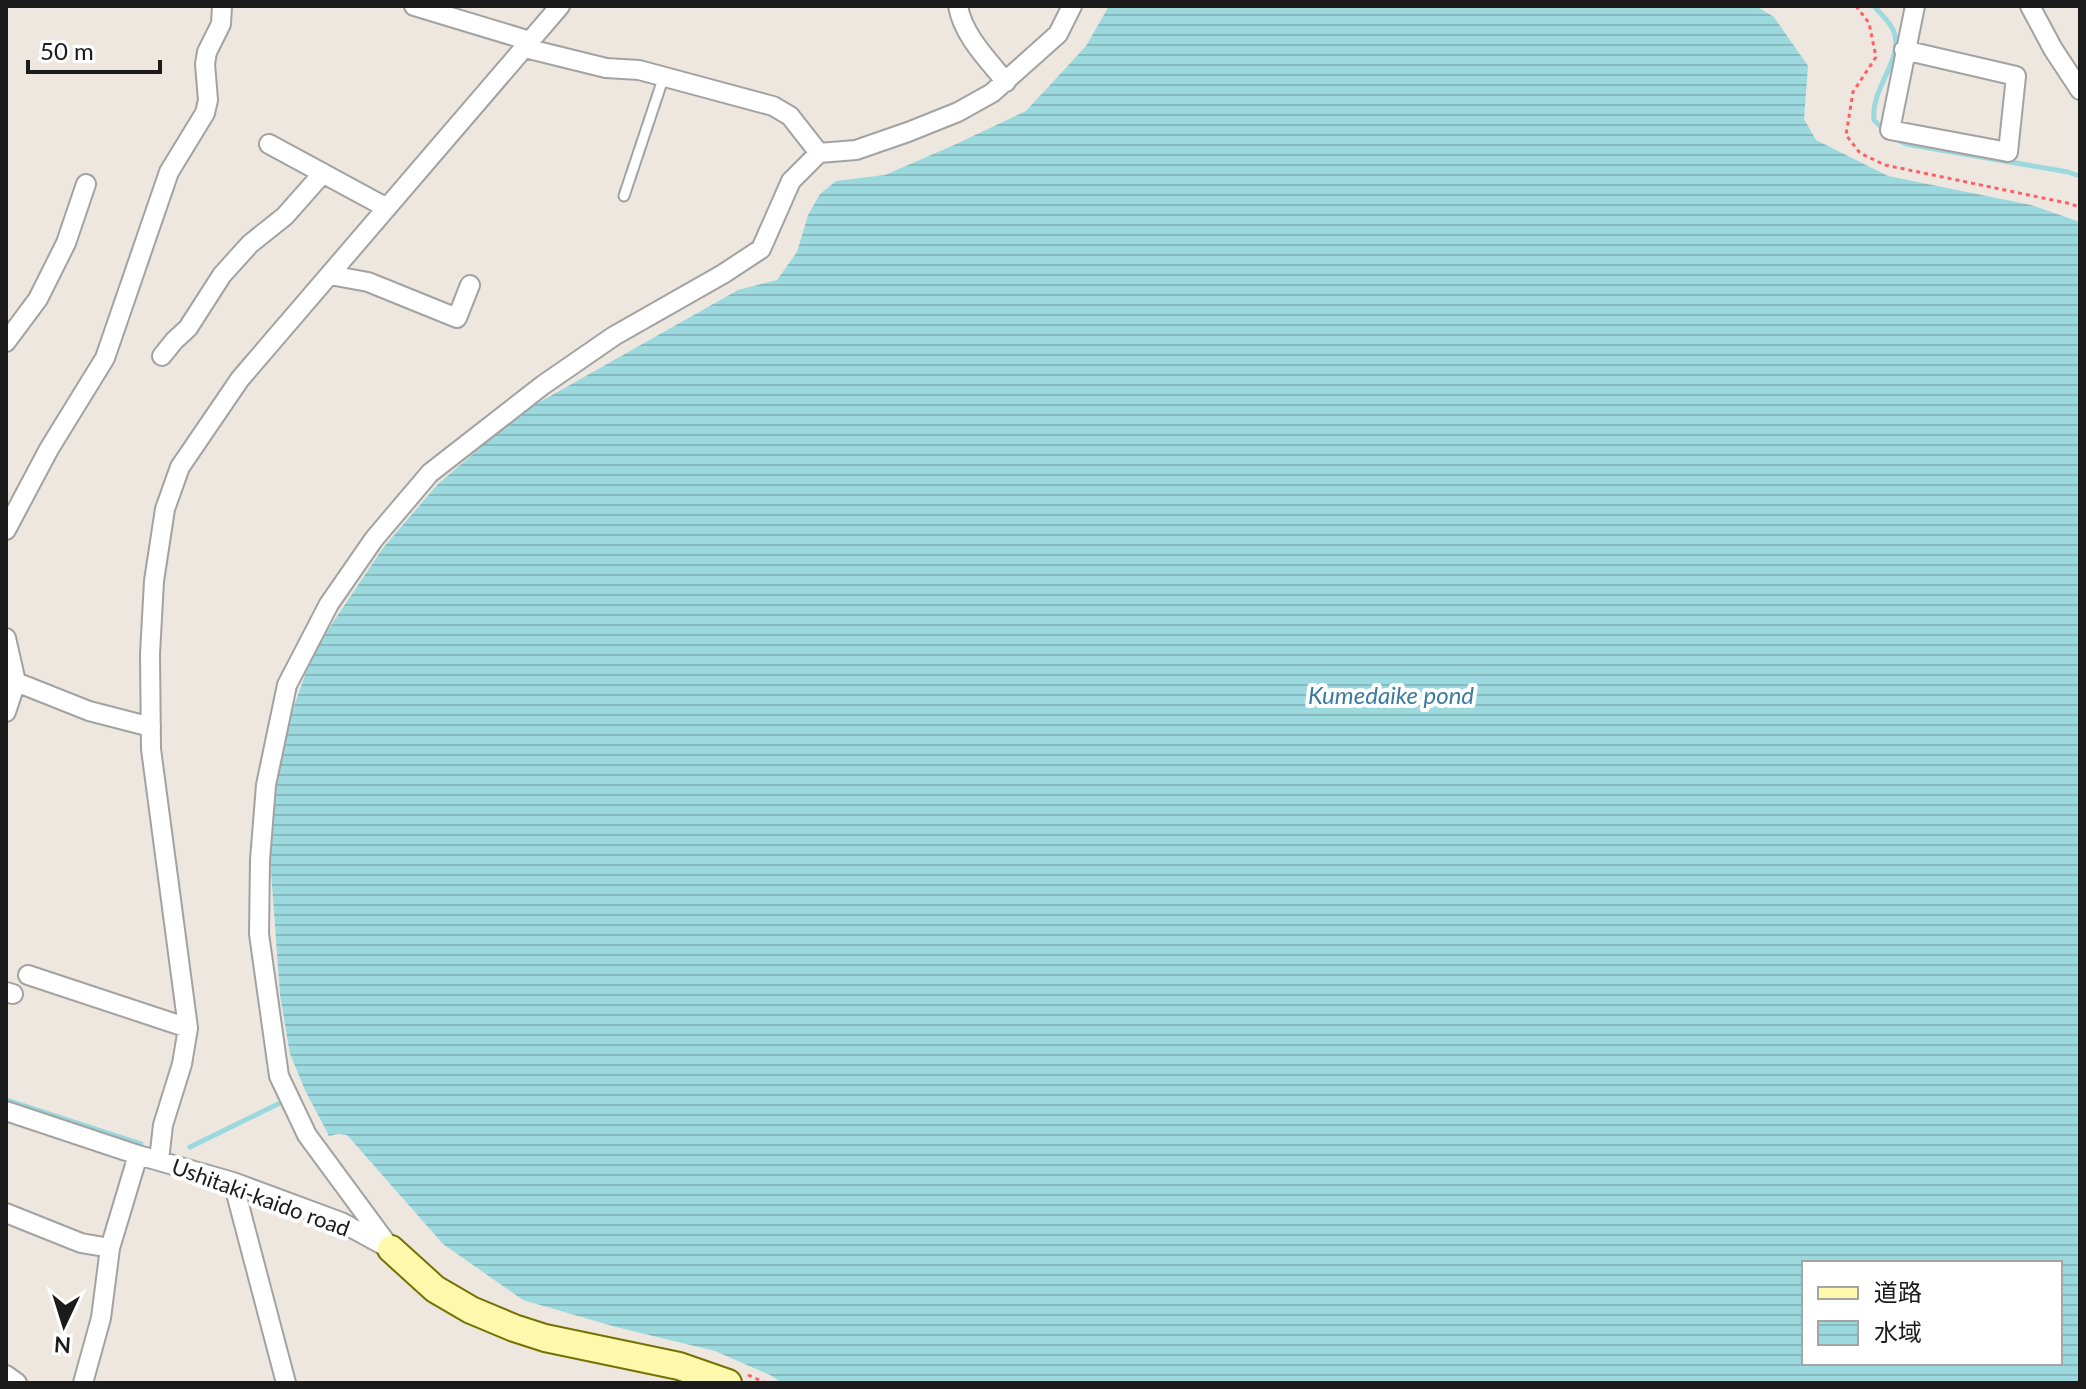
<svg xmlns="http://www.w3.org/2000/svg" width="2086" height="1389" font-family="Lato,'Noto Sans JP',sans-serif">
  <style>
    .water { fill: url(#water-rules); fill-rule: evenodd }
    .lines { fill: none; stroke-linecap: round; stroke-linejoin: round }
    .stream { stroke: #9cd9df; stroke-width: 5 }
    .lane-casing { stroke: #a2a2a2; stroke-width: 13 }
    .street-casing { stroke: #a2a2a2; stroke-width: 22 }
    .secondary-casing { stroke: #747200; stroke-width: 30 }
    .path { stroke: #ff5f63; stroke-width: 3; stroke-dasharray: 4 4; stroke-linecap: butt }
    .lane { stroke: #fff; stroke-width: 9 }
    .street { stroke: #fff; stroke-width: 18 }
    .secondary { stroke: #fef8ad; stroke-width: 26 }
    .labels { text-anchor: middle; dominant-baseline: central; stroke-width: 8; stroke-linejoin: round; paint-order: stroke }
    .street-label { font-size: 22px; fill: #1b1b1b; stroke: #fff }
    .water-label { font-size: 24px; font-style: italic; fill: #3c7ba0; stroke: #fff }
  </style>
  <defs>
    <pattern id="water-rules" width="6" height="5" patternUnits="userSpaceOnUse" patternTransform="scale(2)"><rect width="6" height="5" fill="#9cd9df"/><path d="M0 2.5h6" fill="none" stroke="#86babf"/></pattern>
  </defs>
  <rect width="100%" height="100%" fill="#eee7df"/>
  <!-- water -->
  <path class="water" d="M1109,6H1756L1774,17L1808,66L1804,119L1816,140L1888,176L2031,205L2080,222V1383H782L770,1375L715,1351L616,1327L523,1300L443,1244L347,1135L338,1134L329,1136L305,1090L290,1054L280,995L270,857L272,798L286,729L313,652L383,548L438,484L522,412L738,290L777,280L797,252L808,215L820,194L836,181L885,175L954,145L1026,111L1086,46ZM1804,1263H2060V1363H1804Z"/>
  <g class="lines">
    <!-- stream -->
    <path class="stream" d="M1874,6C1880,14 1891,22 1894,32C1904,59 1870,89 1874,120L1886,132
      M1898,140L1906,144L2068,172L2080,176
      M6,1100L141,1144
      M190,1147L278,1104"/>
    <defs>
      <path id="lane" d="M624,196L664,76"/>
      <path id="street" d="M414,6L530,41
        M958,6C963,35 987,59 1006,82
        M2030,6L2053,49L2080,90
        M525,48L606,68L639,70L773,106L790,116L819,153
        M1904,50L2016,76L2008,152L1890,130L1915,6
        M269,144L387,208
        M330,275L368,282L457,318L470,285
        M6,342L38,299L66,243L86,184
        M162,356L174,341L188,328L222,275L250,244L285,216L323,173
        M6,530L49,449L105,358L169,172L205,113L208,100L205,64L207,52L221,24L222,6
        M6,638L16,682L6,712
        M6,678L89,711L151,727
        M28,975L188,1028
        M6,992L13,994
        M6,1111L138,1155L233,1182L341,1222L385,1246
        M159,1160L163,1125L182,1064L188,1028L151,749L150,654L154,581L165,509L180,467L240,379L560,6
        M233,1182L286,1383
        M6,1213L81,1243L110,1248
        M391,1249L307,1135L279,1076L259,934L260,860L266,785L287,685L329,604L374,539L430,473L543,385L614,336L723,274L761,249L791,181L819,153L856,150L908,132L958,112L992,93L1058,34L1072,6
        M6,1375L17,1383
        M83,1383L101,1318L110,1248L138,1155"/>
      <path id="secondary" d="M391,1249L435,1289L471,1310L514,1328L545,1338L679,1366L728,1383"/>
    </defs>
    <!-- lane casing -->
    <use href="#lane" class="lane-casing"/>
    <!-- street casing -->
    <use href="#street" class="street-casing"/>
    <!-- secondary casing -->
    <use href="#secondary" class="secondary-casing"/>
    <!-- path -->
    <path class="path" d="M1856,6L1869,23L1876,57L1853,92L1846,135L1860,153L1885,165L2067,203L2080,207
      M748,1375L766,1383"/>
    <!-- lane -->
    <use href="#lane" class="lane"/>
    <!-- street -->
    <use href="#street" class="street"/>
    <!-- secondary -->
    <use href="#secondary" class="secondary"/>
  </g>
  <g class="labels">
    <!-- street labels -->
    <g class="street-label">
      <text transform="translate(261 1197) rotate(20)">Ushitaki-kaido road</text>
    </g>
    <!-- water labels -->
    <g class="water-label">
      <text x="1391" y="694">Kumedaike pond</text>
    </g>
  </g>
  <!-- border -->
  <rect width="2086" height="1389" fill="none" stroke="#1b1b1b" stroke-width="16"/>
  <!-- legend -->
  <rect x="1802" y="1261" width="260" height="104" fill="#ffffff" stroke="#a4a4a4" stroke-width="2"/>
  <rect x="1818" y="1287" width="40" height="12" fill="#fef8ad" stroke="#a4a4a4" stroke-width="2"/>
  <text x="1874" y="1301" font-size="24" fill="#1b1b1b">道路</text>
  <rect x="1818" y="1321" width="40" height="24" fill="url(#water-rules)" stroke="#a4a4a4" stroke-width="2"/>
  <text x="1874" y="1341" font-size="24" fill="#1b1b1b">水域</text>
  <!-- north arrow -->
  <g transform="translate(64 1325) rotate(184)" stroke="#ffffff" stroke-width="6" paint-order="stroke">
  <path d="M0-6L14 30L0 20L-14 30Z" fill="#1b1b1b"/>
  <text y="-12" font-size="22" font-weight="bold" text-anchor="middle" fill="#1b1b1b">N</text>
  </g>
  <!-- scale -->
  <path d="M28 60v12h132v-12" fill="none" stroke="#1b1b1b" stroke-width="4"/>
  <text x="40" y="60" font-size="24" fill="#1b1b1b" stroke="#ffffff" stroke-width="6" paint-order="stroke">50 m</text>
</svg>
